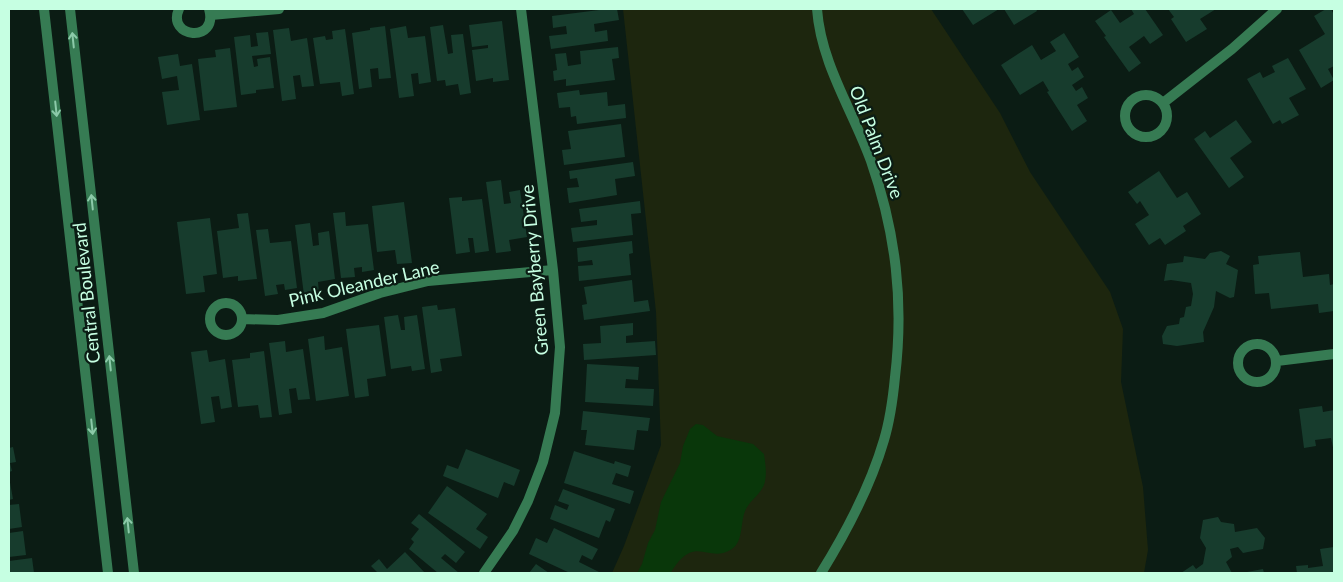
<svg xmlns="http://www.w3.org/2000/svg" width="1343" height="582" font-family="Lato,sans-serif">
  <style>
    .green { fill: #1d260e }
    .water { fill: #09370a }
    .building { fill: #173c2d }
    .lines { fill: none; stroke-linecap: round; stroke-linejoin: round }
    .minor { stroke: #367b53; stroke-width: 10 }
    .tertiary { stroke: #367b53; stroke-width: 10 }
    .oneway { stroke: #8ccaa9 }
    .labels { text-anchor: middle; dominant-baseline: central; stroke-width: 4.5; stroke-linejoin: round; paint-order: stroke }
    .street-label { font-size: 18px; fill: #c6ffe2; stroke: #0b1c14 }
  </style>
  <rect width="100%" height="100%" fill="#0b1c14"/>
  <!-- green -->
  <path class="green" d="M623,9H931L1000,113L1030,172L1110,292L1123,329L1121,382L1143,487L1148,550L1144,573H612L624,546L661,445L656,312Z"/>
  <!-- water -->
  <path class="water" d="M696,424L703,425L717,436L753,444L764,454C765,462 767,472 765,481C763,493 752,498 746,509C740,520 744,541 732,549C710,563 699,539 679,561C676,565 673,568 671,573H637L642,564L648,543L655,530L661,502L680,463L683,446L690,429Z"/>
  <!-- building -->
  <path class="building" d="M607,9H617L619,20L594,24L595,32L607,30L608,41L551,49L549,36L567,34L566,26L553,28L552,16Z
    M962,9H999L973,25Z
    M1004,9H1036L1037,11L1014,25Z
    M1131,9H1145L1163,35L1150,44L1144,36L1129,47L1141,63L1129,72L1104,37L1106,36L1095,21L1111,10L1120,23L1134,14Z
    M1168,9H1216L1200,19L1207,29L1186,42L1171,19L1174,17Z
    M1326,9H1331L1334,15V66L1328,69L1334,80L1321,88L1299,50L1325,34L1314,16Z
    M502,21L509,80L493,82V78L476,81L472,50L488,48V45L472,47L469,25Z
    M443,25L448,54L453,53L451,35L463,34L471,93L460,95L458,84L446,86L445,80L437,81L430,27Z
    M385,26L391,78L379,79L378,68L370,69L372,87L359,89L352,33L370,30V28Z
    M406,26L408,38L425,36L431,82L419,84L418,73L411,74L414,96L399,98L390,29Z
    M289,28L291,41L307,38L314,86L302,87L300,75L293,76L296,99L282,101L273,30Z
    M345,29L354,94L342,96L340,82L320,84L313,38L325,36L326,40L333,39L332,31Z
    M268,32L271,54L252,56L254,67L258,66L257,59L270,57L274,88L256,90V93L241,95L234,37L250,35L251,47L258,46L256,33Z
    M1064,33L1079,57L1068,64L1072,71L1078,67L1084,77L1072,85L1076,91L1082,87L1088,98L1077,105L1087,121L1072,131L1047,92L1049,91L1043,81L1020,95L1001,65L1032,45L1041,60L1056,51L1050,42Z
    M618,47L619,58L612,59L615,80L566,86V79L554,81L553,71L557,70L555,54L566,53L568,66L581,64L580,51Z
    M230,48L237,107L204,111L198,59L216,57L215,50Z
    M178,54L180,66L192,64L200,120L167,125L162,92L179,90L177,76L162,79L158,57Z
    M1288,58L1306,89L1289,98L1299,115L1282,124L1280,120L1273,124L1247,79L1260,72L1263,78L1275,72L1272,66Z
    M579,90L580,95L607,92L608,106L625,104L626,118L577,124L576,116L571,117L570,107L559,108L557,93Z
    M1236,120L1252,142L1230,158L1244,177L1229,188L1194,139L1205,131L1210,138Z
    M621,124L625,157L564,165L562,150L571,149L568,131Z
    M633,162L635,176L615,179L617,195L569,203L567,188L579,187L577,178L570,179L569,171Z
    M1159,171L1177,198L1187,192L1201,214L1183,226L1186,231L1165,245L1160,238L1149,245L1135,224L1149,215L1140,201L1137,204L1128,192Z
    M501,180L504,204L511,203L509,192L520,190L527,237L509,240L511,251L496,253L486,182Z
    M462,197V201L482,199L489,251L475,253L473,238H468L470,252L456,254L449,198Z
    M640,201L641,213L631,214L633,235L573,242L571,228L597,225V220L581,222L579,209Z
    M404,202L412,263L397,264L395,250L377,252L372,206Z
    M345,212L346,226L368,224L374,270L362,272V267L354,268L355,277L341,278L333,213Z
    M248,213L257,279L238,281V276L223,278L217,231L239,228L237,214Z
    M210,218L217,274L203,276L205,292L186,294L177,222Z
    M310,223L313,246L319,245L318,233L329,231L335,279L318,282L319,293L304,295L295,225Z
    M268,229L270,243L291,241L297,288L285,290L284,284L276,285L278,294L265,296L256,230Z
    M632,241L633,253L629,254L631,275L579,281L578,266L593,265L592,260L578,262L577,248Z
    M1221,251L1230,256L1226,264L1238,270L1234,297L1230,298L1216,291L1214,307L1203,332L1204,342L1177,346L1163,344L1162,336L1167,326L1179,324L1180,318L1184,317L1186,307L1191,306L1193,294L1191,283L1171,280L1164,281L1167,264L1183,262L1184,256L1205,259L1210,253Z
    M1300,252L1303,277L1329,274L1330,285L1334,284V311L1319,313L1318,304L1271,309L1269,293L1255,294L1253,265L1259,264L1258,256Z
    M632,280L634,302L648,300L650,311L584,320L582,305L587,304L584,287Z
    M437,305L438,310L455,308L462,356L440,359L442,371L431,373L422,307Z
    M398,315L401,330H405L404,317L417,315L425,369L412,371L411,366L391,369L384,317Z
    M633,323V335L626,336V343L655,341L656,355L584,360L583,344L601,343L600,326Z
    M379,325L386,376L367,379L369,396L355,398L346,329Z
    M324,336L325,350L342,347L349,396L316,401L308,339Z
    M285,341L286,352L303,349L310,399L298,400L296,388L289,389L292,413L279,415L269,343Z
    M207,350L209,362L225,359L232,407L221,409L219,396L211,397L215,422L201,424L191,352Z
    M264,351L272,417L260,418L258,405L238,407L232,360L250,358V353Z
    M587,364L639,367L638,380L626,379L625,388L654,389L653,406L585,402Z
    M1322,406L1323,412L1334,410V452L1331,438L1315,440L1316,446L1304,448L1299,409Z
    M583,411L650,418L648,431L637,430L634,450L585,445L587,430H581Z
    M13,447L16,462L10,463L12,471L9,472V448Z
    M466,449L520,470L514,486L504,482L498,498L443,476L447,465L458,469Z
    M574,451L614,464L615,461L631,466L628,477L616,473L612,484L634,491L630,504L564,483Z
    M9,477L13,499L9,500Z
    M447,486L487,514L476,529L488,537L480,549L428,513Z
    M563,489L615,509L610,522L606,520L599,538L550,519L555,505L567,510L569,505L558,501Z
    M19,504L22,527L9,529V505Z
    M419,514L465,552L456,563L445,554L441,558L459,573H438L409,549L414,542L411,539L419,529L411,523Z
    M1218,517L1221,522L1234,524L1235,532L1257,528L1265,538L1263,549L1243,553L1238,547L1230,549L1232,557L1226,562L1232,573H1181L1193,565L1196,569L1203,564L1206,548L1200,538L1203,520Z
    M554,528L598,549L592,560L582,555L579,562L599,572V573H570L529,554L536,538L547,543Z
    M23,531L26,555L9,557V533Z
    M1334,547V573H1297L1296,566L1308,565V568L1323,566L1320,549Z
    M405,552L425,573H378L371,566L379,559L387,569Z
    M32,558L34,573H9V561Z
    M536,564L549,573H529Z
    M1263,569L1264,573H1247V572Z"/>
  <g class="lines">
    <!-- minor -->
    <path class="minor" d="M179,9C166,38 219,44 209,9
      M817,9C821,64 853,111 871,161C896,233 904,302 895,377C893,398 890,420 884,440C870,488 847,531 821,573
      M211,15L279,9
      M1125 116a21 21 0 1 1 42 0a21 21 0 1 1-42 0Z
      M1163,103L1232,49L1277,9
      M210 319a16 16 0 1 1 32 0a16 16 0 1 1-32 0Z
      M242,319L278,320L323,313L380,293L428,281L553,270
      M1238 363a19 19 0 1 1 38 0a19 19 0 1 1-38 0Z
      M1277,361L1334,354
      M484,573L513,531L528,501L543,462L555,413L560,347L553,270L521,9"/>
    <!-- tertiary -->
    <path class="tertiary" d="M44,9L108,573
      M70,9L134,573"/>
  </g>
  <!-- one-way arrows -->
  <defs><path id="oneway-shaft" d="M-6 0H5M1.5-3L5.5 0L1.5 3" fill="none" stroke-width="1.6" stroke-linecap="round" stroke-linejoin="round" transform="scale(1.25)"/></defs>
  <g class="oneway">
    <use href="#oneway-shaft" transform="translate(73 40) rotate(-96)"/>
    <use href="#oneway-shaft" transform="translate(56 109) rotate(84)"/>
    <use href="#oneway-shaft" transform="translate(92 202) rotate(-96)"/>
    <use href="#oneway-shaft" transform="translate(110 363) rotate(-96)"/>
    <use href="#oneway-shaft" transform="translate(92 427) rotate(84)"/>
    <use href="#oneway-shaft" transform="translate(128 525) rotate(-96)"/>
  </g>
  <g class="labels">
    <!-- street labels -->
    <g class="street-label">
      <text transform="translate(877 142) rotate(69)">Old Palm Drive</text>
      <text transform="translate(534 270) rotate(-95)">Green Bayberry Drive</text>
      <text transform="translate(364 283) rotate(-13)">Pink Oleander Lane</text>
      <text transform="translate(86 293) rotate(-96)">Central Boulevard</text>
    </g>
  </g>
  <!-- border -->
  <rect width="1343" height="582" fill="none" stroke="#c6ffe2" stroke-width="20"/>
</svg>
